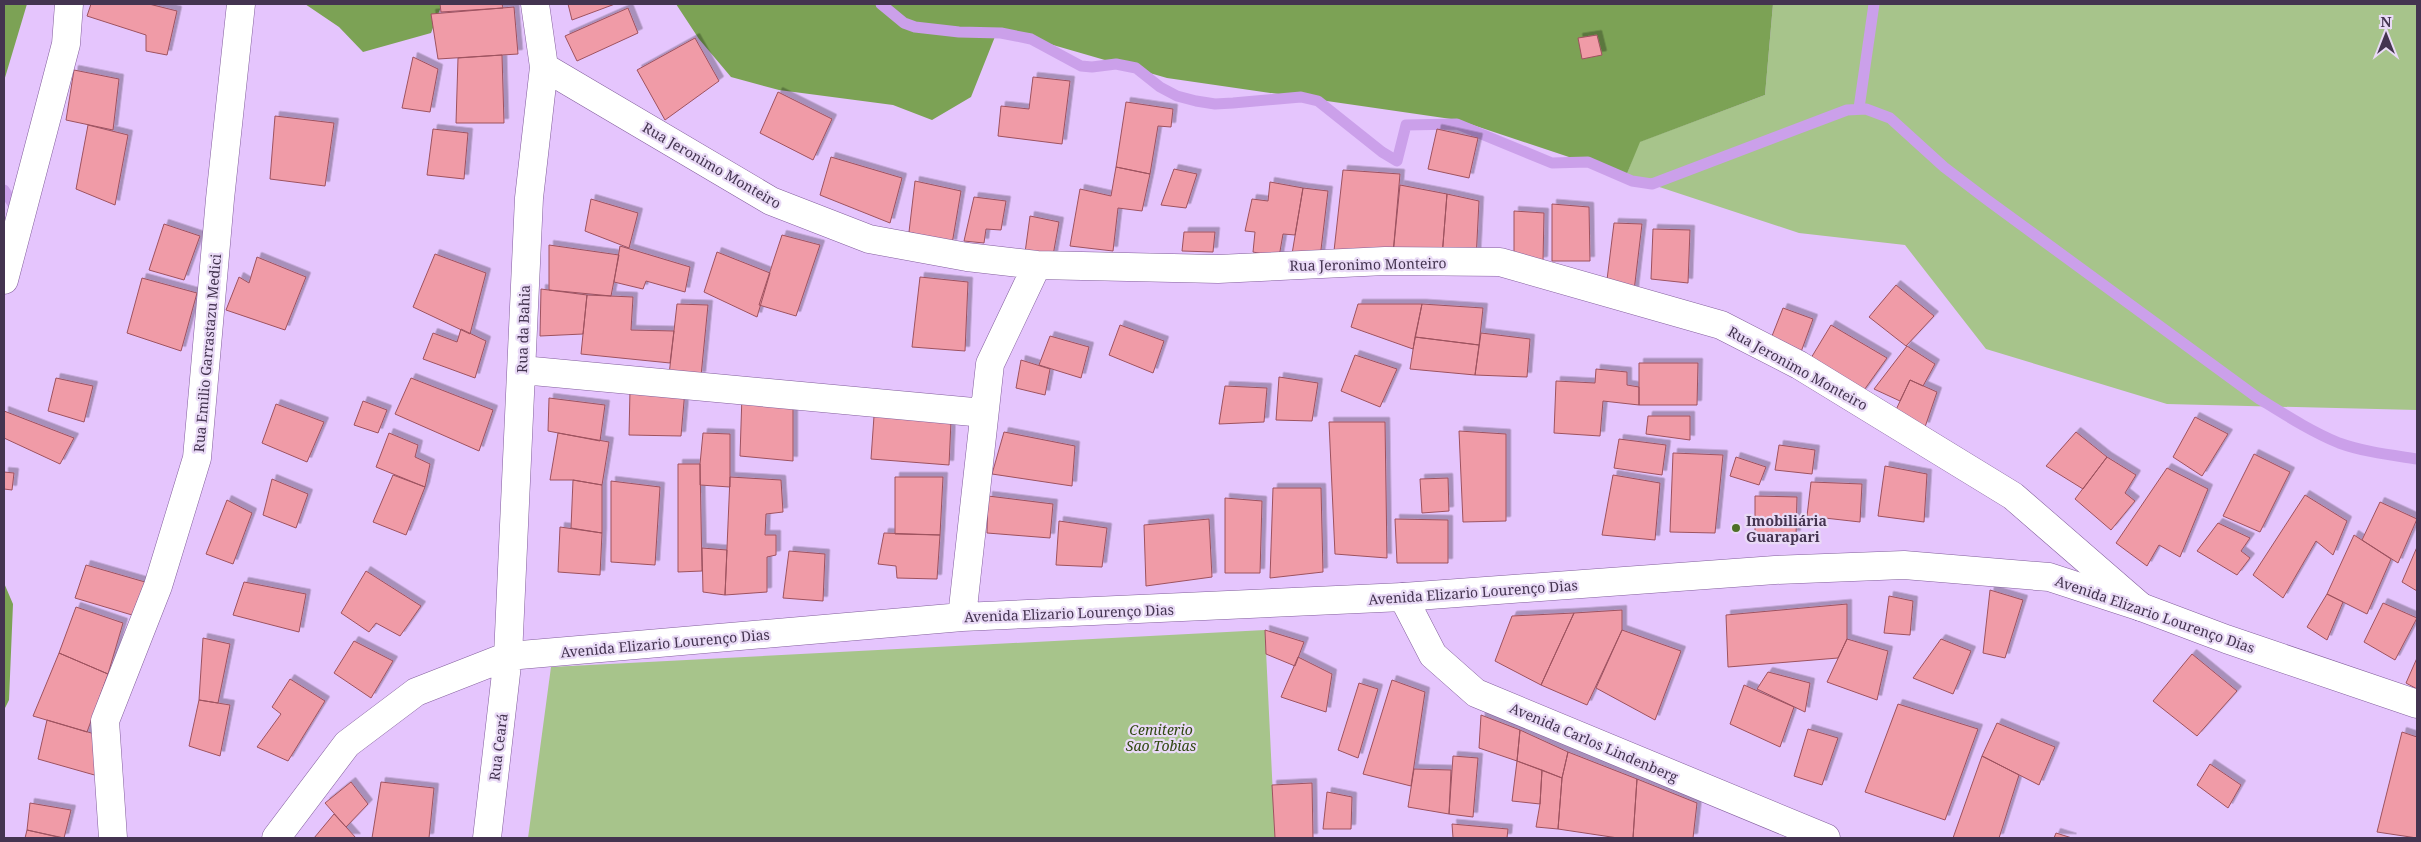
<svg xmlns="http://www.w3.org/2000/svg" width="2421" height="842" font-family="'Noto Serif',serif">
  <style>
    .green { fill: #a7c48b }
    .forest { fill: #7ca255 }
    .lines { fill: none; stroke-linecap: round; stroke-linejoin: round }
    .stream { stroke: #cba0ea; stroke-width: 11 }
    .building { fill: #f09ba7; stroke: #9e525f; filter: url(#shadow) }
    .street-casing { stroke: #825e9c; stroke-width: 29 }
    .secondary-casing { stroke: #825e9c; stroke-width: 29 }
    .street { stroke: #fff; stroke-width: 28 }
    .secondary { stroke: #fff; stroke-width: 28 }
    .poi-dot { fill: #4e6f26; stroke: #e9daf6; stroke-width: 2 }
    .labels { text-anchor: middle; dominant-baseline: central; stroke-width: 4.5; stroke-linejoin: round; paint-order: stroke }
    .street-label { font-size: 14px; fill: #443450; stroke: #e9daf6 }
    .poi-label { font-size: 14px; font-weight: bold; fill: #443450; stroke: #e9daf6; text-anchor: start }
    .park-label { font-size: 14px; font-style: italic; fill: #304810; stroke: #e9daf6 }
  </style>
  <defs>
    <filter id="shadow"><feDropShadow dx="4.5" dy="-4.5" stdDeviation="0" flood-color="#0004"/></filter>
  </defs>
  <rect width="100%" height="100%" fill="#e5c5fd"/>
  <!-- green -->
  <path class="green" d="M1773,4H2417V410L2167,404L1986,349L1905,245L1799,233L1626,176L1639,142L1765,95Z
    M1265,630L1275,838H528L551,667Z"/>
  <!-- forest -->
  <path class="forest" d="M4,4H27L4,81Z
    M305,4H442L431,33L363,52L339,27Z
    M676,4H1773L1765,95L1640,142L1626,176L1458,120L1167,78L998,29L971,97L932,120L893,105L779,90L731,77L699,39Z
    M4,583L13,604L9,700L4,710Z"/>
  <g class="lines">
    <!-- stream -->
    <path class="stream" d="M881,4L904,23L915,27L959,32L1001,33L1031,39L1081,66L1092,67L1116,64L1136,68L1160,87L1177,96L1196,101L1215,104L1233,103L1301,97L1318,101L1382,152L1397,161L1406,125L1457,124L1552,163L1588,162L1632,181L1652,184L1847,110L1866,109L1890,118L1944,167L1986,199L2258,398C2284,414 2310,431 2339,443C2364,452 2391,455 2417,459
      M1859,108L1874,4
      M4,190L13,204L15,214"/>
  </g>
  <!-- building -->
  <path class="building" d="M91,4H149L177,11L167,55L146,51V35L87,16Z
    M440,4H502L503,8L441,12Z
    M568,4H615L572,20Z
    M514,7L518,54L438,59L431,14Z
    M628,8L638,33L577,61L565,36Z
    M1597,35L1602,55L1582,59L1578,38Z
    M695,38L719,81L665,120L637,70Z
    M502,55L504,123H456L458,58Z
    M413,57L438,69L430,112L402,108Z
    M74,70L119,79L113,130L66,120Z
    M1033,77L1070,81L1062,144L998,136L1001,106L1029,109Z
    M778,92L832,119L813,160L760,133Z
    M1126,102L1173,109L1171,127L1158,126L1150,174L1116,167Z
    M275,116L334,123L325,186L270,179Z
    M88,125L128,135L115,205L76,189Z
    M433,129L468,133L464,179L427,175Z
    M1437,129L1478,138L1469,178L1428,169Z
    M831,157L902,178L890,223L820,195Z
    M1116,167L1150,174L1142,211L1118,208L1113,251L1070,246L1080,189L1111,196Z
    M1174,169L1197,174L1186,208L1161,205Z
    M1343,170L1400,174L1393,254L1333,260Z
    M915,181L961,191L952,244L909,232Z
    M1270,182L1303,188L1295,235L1283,234L1279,257L1253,252L1255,232L1245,231L1252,199L1268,201Z
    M1400,185L1447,194L1442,257L1393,254Z
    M1303,188L1328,191L1320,258L1292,254Z
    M1447,194L1479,201L1476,260L1442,257Z
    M974,197L1006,201L1001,230L986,229L984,243L964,241Z
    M591,199L638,213L629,248L585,231Z
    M1552,204L1589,207L1590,261H1552Z
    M1514,211L1544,213L1543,261L1514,263Z
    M1030,216L1059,222L1052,261L1024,260Z
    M1614,223L1642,224L1634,291L1606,288Z
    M164,224L200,236L184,280L149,270Z
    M1653,229L1690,230L1688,283L1651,279Z
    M1184,232H1215L1213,252L1182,251Z
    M782,235L820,245L796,316L759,305Z
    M549,245L619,255L611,296L549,290Z
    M620,246L690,267L685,292L646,281L643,289L614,282Z
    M717,252L770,273L757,317L704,292Z
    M435,254L486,273L470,334L413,307Z
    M257,257L306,277L285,330L226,310L239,277L249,283Z
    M920,277L968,282L965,351L912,347Z
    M142,278L197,293L181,351L127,333Z
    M1896,285L1934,316L1906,346L1869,317Z
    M541,289L587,295L583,334L540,336Z
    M587,295L633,297L631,330L674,331L670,363L581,354Z
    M677,304L708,305L701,376L669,375Z
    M1358,304H1422L1413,349L1351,327Z
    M1422,304L1483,308L1479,345L1415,337Z
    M1783,308L1813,319L1801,352L1772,336Z
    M1120,325L1164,341L1153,373L1109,355Z
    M1831,325L1887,358L1862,393L1811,358Z
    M461,329L486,341L475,378L423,359L433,333L457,342Z
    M1481,333L1530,339L1527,377L1475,375Z
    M1050,336L1089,347L1081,378L1039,365Z
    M1415,337L1479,345L1475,375L1410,369Z
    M1907,346L1935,364L1923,386L1910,380L1900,401L1874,389Z
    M1355,355L1397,369L1380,407L1341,391Z
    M1021,360L1050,369L1045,395L1016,388Z
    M1639,363H1698L1697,405H1639Z
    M1596,369L1627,372V385L1639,387V405L1603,401L1600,436L1554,433L1556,381L1595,383Z
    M1279,377L1318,383L1312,421L1276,420Z
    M56,378L93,386L84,422L48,411Z
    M411,378L493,410L479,451L395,414Z
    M1910,380L1937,392L1925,427L1894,414Z
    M1225,386L1267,388L1264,422L1219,424Z
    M630,390H685L681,436L629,435Z
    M742,395L793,398V461L740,456Z
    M549,398L605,405L600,441L548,431Z
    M363,401L387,410L378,433L354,425Z
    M276,404L324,422L307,462L262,443Z
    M4,411L74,438L60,464L4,438Z
    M874,416L951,421L949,465L871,459Z
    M1648,416H1690V440L1646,434Z
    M2195,417L2228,434L2202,476L2173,457Z
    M1329,422H1385L1387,558L1335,554Z
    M1459,431L1506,434V521L1463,522Z
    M1004,432L1075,446L1072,486L992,474Z
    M2076,432L2107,457L2083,489L2046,466Z
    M389,433L418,445L415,457L430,464L425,487L376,467Z
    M558,433L609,442L602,485L573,480H550Z
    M703,433L730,434V487L700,485V464Z
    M1619,439L1666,445L1662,475L1614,468Z
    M1779,445L1815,450L1812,474L1775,470Z
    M1673,453L1723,455L1715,533L1670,532Z
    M2254,454L2290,472L2260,532L2223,516Z
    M1736,457L1766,467L1759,485L1730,476Z
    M2107,457L2136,475L2125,493L2135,501L2111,530L2075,499Z
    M678,464H700L702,571L678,572Z
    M1885,466L1927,474L1924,522L1878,516Z
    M2167,468L2208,489L2180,557L2159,545L2147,566L2116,543Z
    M4,472L14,473L12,490L4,489Z
    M393,475L425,487L406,535L373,522Z
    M1613,475L1660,483L1655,540L1602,535Z
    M730,477L781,480L783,512L766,514L765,535H776V555L767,557V592L725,595Z
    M895,477H943L940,535L895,534Z
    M1448,478L1449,511L1422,513L1420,479Z
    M272,479L308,494L296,528L263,515Z
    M573,480L602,485V533L571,528Z
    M611,481L660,487L655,565L611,562Z
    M1811,482L1862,484L1860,522L1807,516Z
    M1273,488H1321L1323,572L1270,578Z
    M2305,495L2347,521L2333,555L2316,541L2283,598L2253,575Z
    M988,496L1053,504L1050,538L987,533Z
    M1755,496L1797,497L1796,535L1755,534Z
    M1225,498L1262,501L1260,573H1225Z
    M227,500L252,513L233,564L206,554Z
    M2380,502L2417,519L2398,563L2362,540Z
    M1209,519L1212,577L1146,586L1144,525Z
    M1395,519L1448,520V563H1397Z
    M1059,521L1107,528L1102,567L1056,565Z
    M2218,523L2250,538L2241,551L2250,558L2237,575L2197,551Z
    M560,527L602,533L600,575L558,572Z
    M884,533L940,535L937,579L897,578L896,566L878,564Z
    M2354,535L2391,559L2367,614L2327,594Z
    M2417,547V591L2402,582Z
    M702,548L727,550L725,595L703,592Z
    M789,551L825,554L823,601L783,598Z
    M86,565L145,582L132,615L75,598Z
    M366,571L421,606L400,636L376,623L369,632L341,613Z
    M244,582L306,594L299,632L233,615Z
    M1990,590L2023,600L2005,658L1983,653Z
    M2327,594L2343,602L2327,640L2307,627Z
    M1889,596L1913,601L1910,635L1884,633Z
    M2383,603L2417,618L2395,660L2364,642Z
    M1847,604V639L1838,658L1728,667L1726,615Z
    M76,607L123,623L108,674L59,653Z
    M1622,610V630L1587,705L1541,685L1574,613Z
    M1574,613L1541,685L1495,661L1512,616Z
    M1265,630L1304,642L1295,666L1266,654Z
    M1622,630L1681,651L1655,720L1596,688Z
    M203,638L230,644L218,703L199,700Z
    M1847,639L1888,651L1877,700L1827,682Z
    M1941,639L1971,651L1953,694L1913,678Z
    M354,641L393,661L371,698L334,673Z
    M59,653L108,674L87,732L33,716Z
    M2192,654L2237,691L2197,736L2153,701Z
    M1298,657L1332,674L1326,712L1281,697Z
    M2417,658V689L2406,683Z
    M1768,672L1810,683L1805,712L1757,689Z
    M290,679L325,701L288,761L257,747L281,714L272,707Z
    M1392,680L1425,692L1411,786L1363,774Z
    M1359,683L1378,689L1358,758L1338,750Z
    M1744,685L1794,707L1780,747L1730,724Z
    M199,700L230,705L220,756L189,746Z
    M1898,704L1978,729L1945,820L1865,792Z
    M1481,715L1520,730L1517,761L1479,748Z
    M47,720L98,735V776L38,759Z
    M1997,723L2055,747L2039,785L1982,756Z
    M1808,729L1838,738L1822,785L1794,776Z
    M1520,730L1568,752L1562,778L1517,761Z
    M2402,732L2417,737V838L2377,832Z
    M1568,752L1637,779L1633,838H1618L1558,829L1562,778Z
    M1453,756L1478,758L1473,817L1449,814Z
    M1982,756L2019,775L1999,838H1953Z
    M1517,761L1542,770L1540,804L1512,801Z
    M2210,764L2241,785L2228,808L2197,785Z
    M1414,769L1451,770L1449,814L1408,807Z
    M1542,770L1562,778L1558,829L1536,827L1540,804Z
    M1637,779L1697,803L1693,838H1633Z
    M351,782L368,804L346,827L325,803Z
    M381,782L434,788L429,838H372Z
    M1312,783L1313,838H1275L1272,785Z
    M1327,792L1352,797L1351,829H1323Z
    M30,803L71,810L64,838L27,830Z
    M334,814L346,827L356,838H314Z
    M1452,824L1508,829L1507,838H1453Z
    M27,830L62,838H25Z
    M2056,833L2072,838H2054Z"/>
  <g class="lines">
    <defs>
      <path id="street" d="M544,67L771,201L869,239L967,257L1037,265L1218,269L1385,261L1500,262L1721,325L1799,365L2013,496L2141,607
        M4,280L66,44L69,4
        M522,370L984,413
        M962,617L990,364L1037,265
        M113,838L105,721L158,586L197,458L220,199L241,4
        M276,838L347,744L416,692L508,656L962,617L1403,597
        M487,838L508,656L529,198L544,67L535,4"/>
      <path id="secondary" d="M1826,838L1476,693L1433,655L1403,597L1775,570L1904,565L2049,577L2141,607L2226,639L2417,704"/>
    </defs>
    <!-- street casing -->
    <use href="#street" class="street-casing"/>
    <!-- secondary casing -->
    <use href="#secondary" class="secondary-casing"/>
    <!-- street -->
    <use href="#street" class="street"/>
    <!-- secondary -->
    <use href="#secondary" class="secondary"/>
  </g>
  <!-- markers -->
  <circle class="poi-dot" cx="1736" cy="528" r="5"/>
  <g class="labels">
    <!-- street labels -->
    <g class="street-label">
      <text transform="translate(712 165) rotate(30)">Rua Jeronimo Monteiro</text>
      <text transform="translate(1368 264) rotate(-1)">Rua Jeronimo Monteiro</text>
      <text transform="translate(523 329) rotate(-88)">Rua da Bahia</text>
      <text transform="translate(207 353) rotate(-85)">Rua Emilio Garrastazu Medici</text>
      <text transform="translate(1798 368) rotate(29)">Rua Jeronimo Monteiro</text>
      <text transform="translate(1473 592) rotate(-4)">Avenida Elizario Lourenço Dias</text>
      <text transform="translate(1069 613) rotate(-2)">Avenida Elizario Lourenço Dias</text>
      <text transform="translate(2155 614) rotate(19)">Avenida Elizario Lourenço Dias</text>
      <text transform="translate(665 643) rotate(-5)">Avenida Elizario Lourenço Dias</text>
      <text transform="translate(1594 742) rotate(23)">Avenida Carlos Lindenberg</text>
      <text transform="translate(498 747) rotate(-83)">Rua Ceará</text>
    </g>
    <!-- poi labels -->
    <g class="poi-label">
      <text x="1746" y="520">Imobiliária<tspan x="1746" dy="16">Guarapari</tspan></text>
    </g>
    <!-- park labels -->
    <g class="park-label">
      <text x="1161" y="729">Cemiterio<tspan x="1161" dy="16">Sao Tobias</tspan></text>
    </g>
  </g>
  <!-- border -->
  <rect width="2421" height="842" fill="none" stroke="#443450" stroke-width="10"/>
  <!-- north arrow -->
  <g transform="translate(2386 35)" stroke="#e9daf6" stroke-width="4" paint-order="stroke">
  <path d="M0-4L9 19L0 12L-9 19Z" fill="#443450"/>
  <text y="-8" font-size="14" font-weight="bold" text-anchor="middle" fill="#443450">N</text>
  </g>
</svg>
